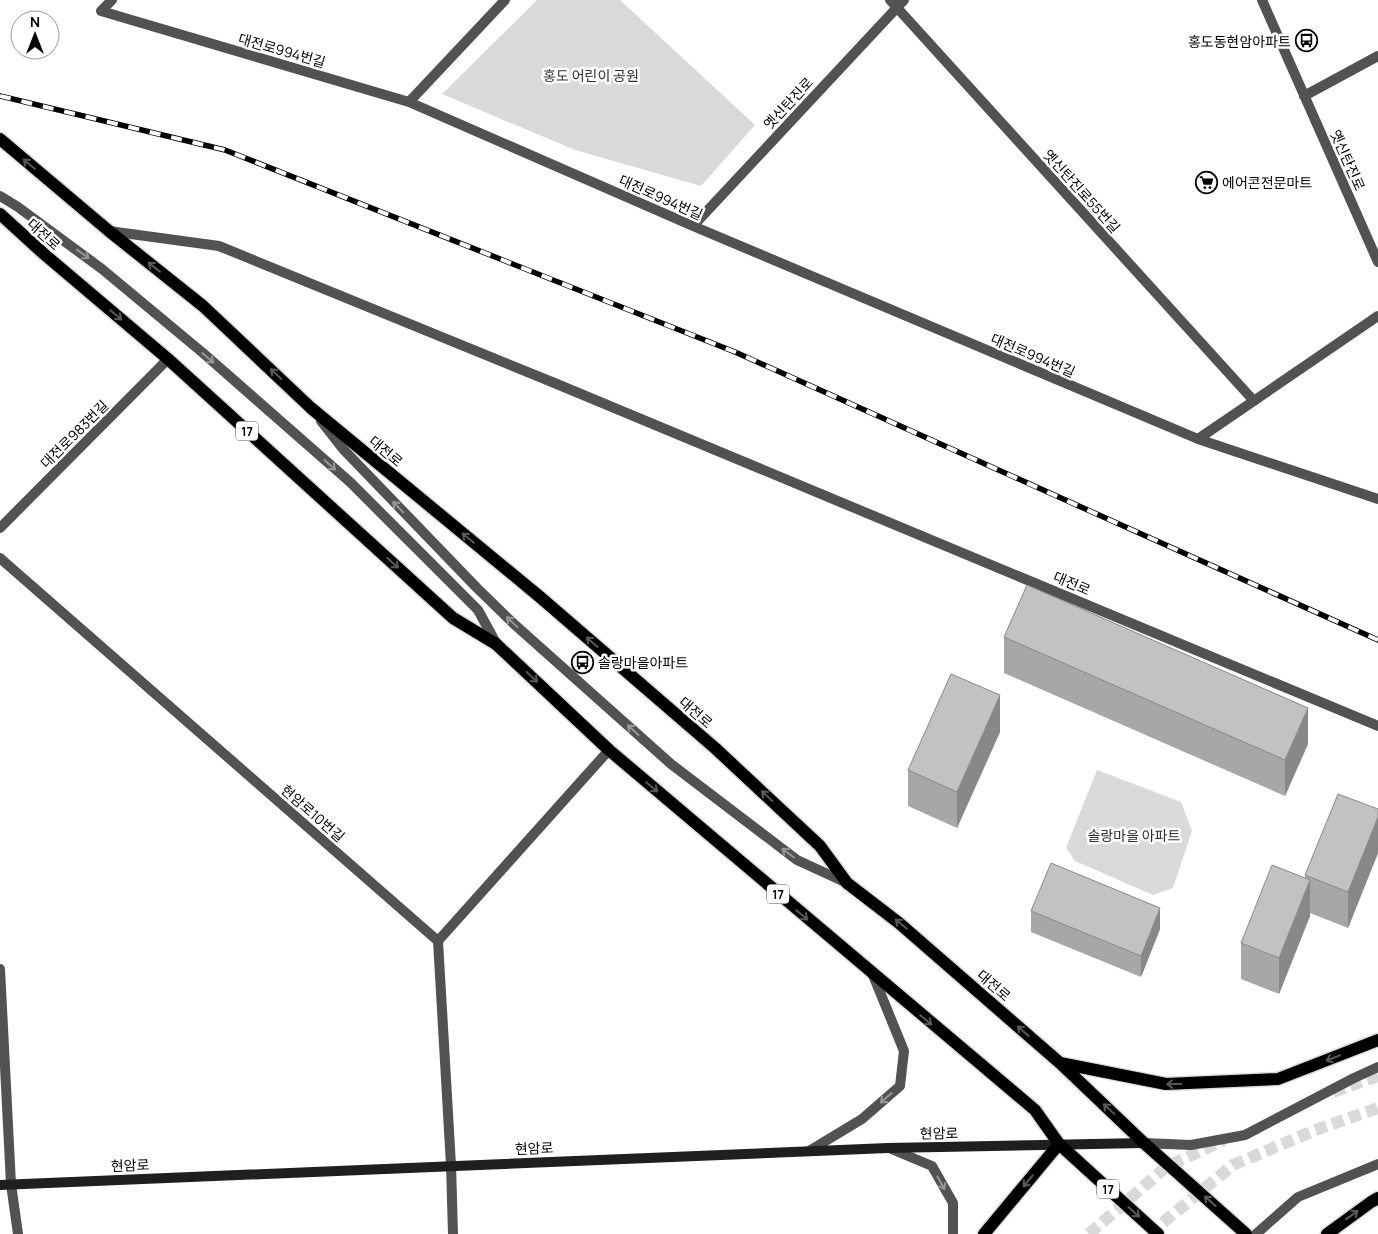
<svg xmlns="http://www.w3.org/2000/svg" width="1378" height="1234" font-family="Manrope,'Noto Sans KR',sans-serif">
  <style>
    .green { fill: #d9d9d9 }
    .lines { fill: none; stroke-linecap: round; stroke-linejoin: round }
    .primary-tunnel { stroke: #d9d9d9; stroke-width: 12; stroke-dasharray: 12 6; stroke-linecap: butt }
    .primary-casing { stroke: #dbdbdb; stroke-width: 15 }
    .service { stroke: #525252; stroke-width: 10 }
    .minor { stroke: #525252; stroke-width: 10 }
    .tertiary { stroke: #525252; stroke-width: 10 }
    .secondary { stroke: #1f1f1f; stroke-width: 10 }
    .primary { stroke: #000; stroke-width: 12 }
    .rail-casing { stroke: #000; stroke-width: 5.5 }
    .rail { stroke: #fff; stroke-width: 4; stroke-dasharray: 11; stroke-linecap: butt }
    .wall { fill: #a7a7a7 }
    .shaded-wall { fill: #888 }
    .building { fill: #c2c2c2; stroke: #888 }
    .oneway { stroke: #595959 }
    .oneway2 { stroke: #979797 }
    .labels { text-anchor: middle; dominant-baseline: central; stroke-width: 5; stroke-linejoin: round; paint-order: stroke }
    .shield { fill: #fff; stroke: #4c4c4c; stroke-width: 1 }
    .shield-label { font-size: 12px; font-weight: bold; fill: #000 }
    .poi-label { font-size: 14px; fill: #000; stroke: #fff; text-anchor: start }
    .street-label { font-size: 14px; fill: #000; stroke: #fff }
    .park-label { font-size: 14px; fill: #303030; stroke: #fff }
  </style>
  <rect width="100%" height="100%" fill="#fff"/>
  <!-- green -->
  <path class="green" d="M537,0H620L755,125L701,186L575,150L442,94Z
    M1097,770L1181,802L1192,831L1173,888L1153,895L1075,861L1066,848Z"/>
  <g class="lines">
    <!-- primary-tunnel -->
    <path class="primary-tunnel" d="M1333,1092L1378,1076
      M1089,1234L1166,1167L1224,1140
      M1149,1234L1233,1165L1313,1131L1378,1108"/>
    <defs>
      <path id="primary" d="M0,139L109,231L203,306L311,408L540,597L715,748L820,846L847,883L899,923L1060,1063L1144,1143L1246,1234
        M0,214L44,254L168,359L453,618L496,644L609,750L1035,1110L1059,1144L1158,1234
        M1060,1063L1166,1084L1278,1079L1378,1040
        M984,1234L1059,1144
        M1327,1234L1371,1202L1378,1198"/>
    </defs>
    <!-- primary casing -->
    <use href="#primary" class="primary-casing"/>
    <!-- service -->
    <path class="service" d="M0,196L18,207L102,269L203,353L350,482L478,610L496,643
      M321,421L343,449L477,588L514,624L671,764L797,860L847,883
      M11,1184L18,1234"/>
    <!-- minor -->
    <path class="minor" d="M112,0L101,11L409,102L693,226L1198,439L1378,499
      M890,0L1254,401
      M1262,0L1378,262
      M1304,96L1378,56
      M409,102L505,0
      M693,226L904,0
      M109,231L219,246L552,382L1378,726
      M1198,439L1378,316
      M0,528L168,359
      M0,558L438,941L451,1165L453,1234
      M438,941L609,750
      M0,969L11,1184
      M1144,1143L1191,1145L1245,1135L1354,1078L1378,1067
      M1256,1234L1298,1197L1378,1164"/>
    <!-- tertiary -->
    <path class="tertiary" d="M889,1148L932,1166L953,1203V1234
      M809,1151L862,1119L900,1086L904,1051L873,975"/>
    <!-- secondary -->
    <path class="secondary" d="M0,1185L888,1148L1144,1143"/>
    <!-- primary -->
    <use href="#primary" class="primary"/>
    <defs>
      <path id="rail" d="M0,96L225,150L735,352L1378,640"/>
    </defs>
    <!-- rail casing -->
    <use href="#rail" class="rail-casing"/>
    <!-- rail -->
    <use href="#rail" class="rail"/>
  </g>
  <!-- wall -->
  <path class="wall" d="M1004,637L1308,744L1285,796L1004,673Z
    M1000,732L957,828L908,806V770Z
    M1378,809V853L1348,928L1310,913V916L1279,994L1241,979V943L1305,878V875Z
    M1031,911L1160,929L1141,977L1031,932Z"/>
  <!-- shaded-wall -->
  <path class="shaded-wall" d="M1000,695V732L957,828V792Z
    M1308,708V744L1285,796V760Z
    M1378,817V853L1348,928V892Z
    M1310,880V916L1279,994V958Z
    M1160,908V929L1141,977V956Z"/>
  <!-- building -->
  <path class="building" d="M1027,585L1308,708L1285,760L1004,637Z
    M951,674L1000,695L957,792L908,770Z
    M1338,794L1378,809V817L1348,892L1305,875Z
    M1051,863L1160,908L1141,956L1031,911Z
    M1272,865L1310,880L1279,958L1241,943Z"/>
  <!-- one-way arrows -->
  <defs><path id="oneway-shaft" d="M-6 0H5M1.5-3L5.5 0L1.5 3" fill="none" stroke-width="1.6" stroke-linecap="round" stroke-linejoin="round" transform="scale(1.25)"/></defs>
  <g class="oneway">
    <use href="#oneway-shaft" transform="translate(29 164) rotate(-140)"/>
    <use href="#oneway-shaft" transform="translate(154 267) rotate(-142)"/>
    <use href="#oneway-shaft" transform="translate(116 315) rotate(40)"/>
    <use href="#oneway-shaft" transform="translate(276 374) rotate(-137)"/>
    <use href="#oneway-shaft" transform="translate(468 538) rotate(-140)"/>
    <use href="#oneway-shaft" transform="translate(393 563) rotate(42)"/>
    <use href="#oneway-shaft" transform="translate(592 642) rotate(-139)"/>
    <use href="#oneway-shaft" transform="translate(532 677) rotate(43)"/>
    <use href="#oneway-shaft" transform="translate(652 787) rotate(40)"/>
    <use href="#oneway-shaft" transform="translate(767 796) rotate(-137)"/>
    <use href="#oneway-shaft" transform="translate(802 915) rotate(40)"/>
    <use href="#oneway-shaft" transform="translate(901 924) rotate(-140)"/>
    <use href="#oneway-shaft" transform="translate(926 1020) rotate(40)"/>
    <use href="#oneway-shaft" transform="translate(1023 1031) rotate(-139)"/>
    <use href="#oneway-shaft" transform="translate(1333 1058) rotate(159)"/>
    <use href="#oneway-shaft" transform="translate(1174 1084) rotate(178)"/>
    <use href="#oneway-shaft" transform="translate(1109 1109) rotate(-137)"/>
    <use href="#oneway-shaft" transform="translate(1028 1181) rotate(130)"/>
    <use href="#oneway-shaft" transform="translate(1210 1201) rotate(-138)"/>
    <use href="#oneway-shaft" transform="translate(1134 1212) rotate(42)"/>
    <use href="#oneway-shaft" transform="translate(1352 1215) rotate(-36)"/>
  </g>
  <g class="oneway2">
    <use href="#oneway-shaft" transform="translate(83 254) rotate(36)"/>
    <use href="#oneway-shaft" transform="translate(208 358) rotate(41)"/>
    <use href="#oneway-shaft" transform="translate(330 465) rotate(42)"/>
    <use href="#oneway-shaft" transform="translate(398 507) rotate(-134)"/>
    <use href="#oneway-shaft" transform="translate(512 622) rotate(-137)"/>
    <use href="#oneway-shaft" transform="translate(633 730) rotate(-138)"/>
    <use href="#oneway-shaft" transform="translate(788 853) rotate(-143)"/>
    <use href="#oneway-shaft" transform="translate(886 1098) rotate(139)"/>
    <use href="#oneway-shaft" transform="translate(941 1183) rotate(61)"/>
  </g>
  <!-- icons -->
  <defs>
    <symbol id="bus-ring" viewBox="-11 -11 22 22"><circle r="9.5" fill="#fff" stroke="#000" stroke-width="1.5"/><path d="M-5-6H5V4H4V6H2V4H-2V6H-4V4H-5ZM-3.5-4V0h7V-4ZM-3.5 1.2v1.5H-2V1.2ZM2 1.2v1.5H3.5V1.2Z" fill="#000"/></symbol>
    <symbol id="supermarket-ring" viewBox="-11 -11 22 22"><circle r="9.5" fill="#fff" stroke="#000" stroke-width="1.5"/><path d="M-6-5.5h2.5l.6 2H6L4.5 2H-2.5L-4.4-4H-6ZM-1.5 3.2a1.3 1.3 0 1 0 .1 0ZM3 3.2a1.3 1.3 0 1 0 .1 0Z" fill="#000"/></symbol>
  </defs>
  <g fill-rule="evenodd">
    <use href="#bus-ring" x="1294" y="28" width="25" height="25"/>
    <use href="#supermarket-ring" x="1194" y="170" width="25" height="25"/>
    <use href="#bus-ring" x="570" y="650" width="25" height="25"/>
  </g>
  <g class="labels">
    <!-- shield labels -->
    <g class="shield">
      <rect x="236" y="421.5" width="22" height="19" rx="4"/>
      <rect x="767" y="884.5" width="22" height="19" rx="4"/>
      <rect x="1097" y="1179.5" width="22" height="19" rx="4"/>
    </g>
    <g class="shield-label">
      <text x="247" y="431">17</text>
      <text x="778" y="894">17</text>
      <text x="1108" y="1189">17</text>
    </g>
    <!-- poi labels -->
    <g class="poi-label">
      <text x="1291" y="41" text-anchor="end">홍도동현암아파트</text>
      <text x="1222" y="182">에어콘전문마트</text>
      <text x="598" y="662">솔랑마을아파트</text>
    </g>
    <!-- street labels -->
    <g class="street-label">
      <text transform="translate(282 50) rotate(16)">대전로994번길</text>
      <text transform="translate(788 103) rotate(-47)">옛신탄진로</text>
      <text transform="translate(1348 160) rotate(66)">옛신탄진로</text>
      <text transform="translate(1082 191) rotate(48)">옛신탄진로55번길</text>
      <text transform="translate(661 197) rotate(24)">대전로994번길</text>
      <text transform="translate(44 234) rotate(42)">대전로</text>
      <text transform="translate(1033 355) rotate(23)">대전로994번길</text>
      <text transform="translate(74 434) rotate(-45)">대전로983번길</text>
      <text transform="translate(386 451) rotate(40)">대전로</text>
      <text transform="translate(1072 583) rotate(23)">대전로</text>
      <text transform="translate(696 712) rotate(41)">대전로</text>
      <text transform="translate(313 813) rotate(41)">현암로10번길</text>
      <text transform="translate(994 985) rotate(41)">대전로</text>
      <text transform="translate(939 1133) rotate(-1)">현암로</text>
      <text transform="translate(534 1148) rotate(-2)">현암로</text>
      <text transform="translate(130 1165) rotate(-2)">현암로</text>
    </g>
    <!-- park labels -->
    <g class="park-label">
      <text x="591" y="75">홍도 어린이 공원</text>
      <text x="1134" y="835">솔랑마을 아파트</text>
    </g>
  </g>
  <!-- north arrow -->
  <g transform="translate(35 35)"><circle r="24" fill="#ffffff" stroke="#999999"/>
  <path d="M0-4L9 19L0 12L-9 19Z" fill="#000000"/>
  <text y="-8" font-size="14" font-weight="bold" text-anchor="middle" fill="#000000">N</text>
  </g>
</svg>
